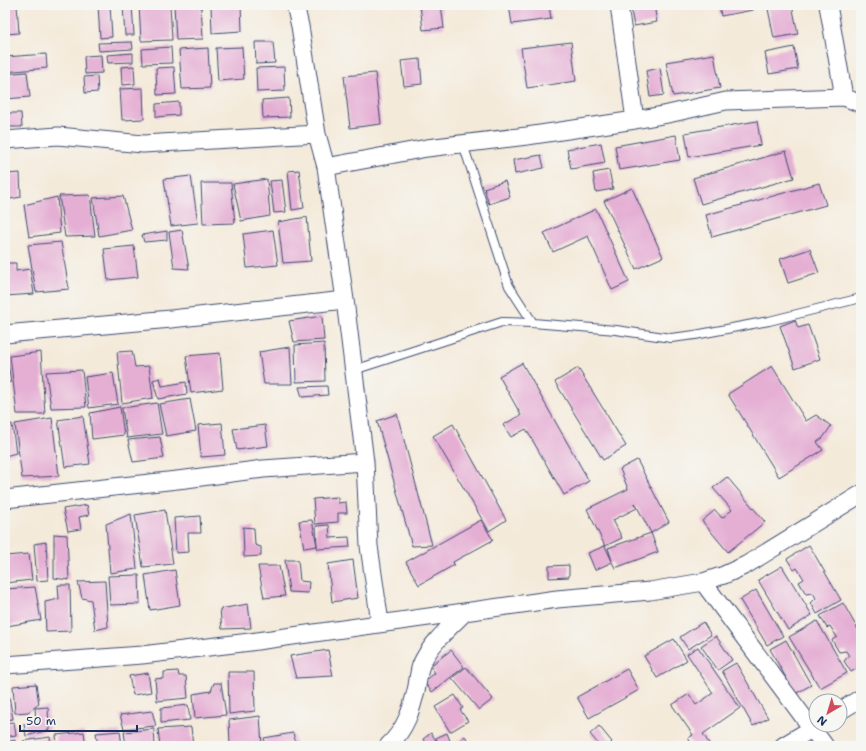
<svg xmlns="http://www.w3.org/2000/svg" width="866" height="751" font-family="'Shantell Sans',sans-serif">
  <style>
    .building { fill: #e5afd4; fill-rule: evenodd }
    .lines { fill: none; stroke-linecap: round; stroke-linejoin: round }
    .service-casing { stroke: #3c4b71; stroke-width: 10 }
    .minor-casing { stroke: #3c4b71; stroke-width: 19 }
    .service { stroke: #fff; stroke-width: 8 }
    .minor { stroke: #fff; stroke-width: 17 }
  </style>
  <rect width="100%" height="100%" fill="#f6f6f2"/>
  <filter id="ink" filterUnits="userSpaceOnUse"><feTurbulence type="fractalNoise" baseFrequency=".025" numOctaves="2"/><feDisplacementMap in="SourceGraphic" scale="8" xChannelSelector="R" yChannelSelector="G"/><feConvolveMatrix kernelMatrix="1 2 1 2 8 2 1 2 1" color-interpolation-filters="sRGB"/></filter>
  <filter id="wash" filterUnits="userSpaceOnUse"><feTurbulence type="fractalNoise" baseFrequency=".012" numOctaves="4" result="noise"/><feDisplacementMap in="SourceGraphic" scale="16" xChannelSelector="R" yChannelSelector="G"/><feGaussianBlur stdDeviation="0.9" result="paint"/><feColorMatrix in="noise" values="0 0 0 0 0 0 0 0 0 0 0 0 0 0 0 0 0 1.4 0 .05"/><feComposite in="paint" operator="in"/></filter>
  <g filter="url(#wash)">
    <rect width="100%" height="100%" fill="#f4eada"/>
    <g id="blocks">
      <!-- building -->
      <path class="building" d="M5,5H17L19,33L5,34Z
        M98,5H110L112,37L100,38Z
        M132,5L134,35H125L123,6Z
        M139,5H170L172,40L141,41Z
        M174,5H201L203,39L176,40Z
        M211,5H241L242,31L212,33Z
        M420,5H441L444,28L423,30Z
        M509,5H549L551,19L512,24Z
        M630,5H654L657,22L634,26Z
        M719,5H752L753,10L721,16Z
        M792,5L798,34L774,38L768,9Z
        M132,42L133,49L99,51L98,43Z
        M255,42H273L275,63L256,64Z
        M571,42L576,81L527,88L521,48Z
        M171,47L172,63L143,64L142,49Z
        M242,47L244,79L218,81L216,48Z
        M794,47L798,69L769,74L765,53Z
        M208,48L210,88L182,89L179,50Z
        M133,53V62L108,63L107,55Z
        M46,54L47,68L5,72V57Z
        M714,54L720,88L673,96L666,62Z
        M101,55L102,73L85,74L84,56Z
        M420,59L422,84L404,86L401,61Z
        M134,66L135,84L122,85L121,67Z
        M174,67L176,94L157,95L156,68Z
        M284,67L285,91L257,92L256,68Z
        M660,68L664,95L650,97L646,71Z
        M27,72L30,97L5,99V74Z
        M375,73L381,124L350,128L344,76Z
        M97,76L98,92L85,93L84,77Z
        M143,88L144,119L122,120L120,89Z
        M289,98L290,117L263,118L262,100Z
        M179,102V115L156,117V104Z
        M5,113H21L22,127H5Z
        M757,121L761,145L689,157L685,133Z
        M676,135L680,160L619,170L615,146Z
        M601,143L605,163L571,169L567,149Z
        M786,151L794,178L701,204L693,178Z
        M541,155L544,168L515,174L513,160Z
        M299,170L304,208L292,210L288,171Z
        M609,170L613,189L596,192L593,173Z
        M20,173L21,197L5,200V174Z
        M191,176L198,223L171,226L164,179Z
        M267,179L270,216L241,221L233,184Z
        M282,180L286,212L274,213L270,181Z
        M505,181L510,197L489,204L484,188Z
        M201,183H231L235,223L203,224Z
        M819,183L826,205L712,237L706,215Z
        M632,188L663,257L636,269L604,201Z
        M90,195L95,236L65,237L59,196Z
        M123,196L132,230L99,236L93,198Z
        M57,197L60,233L29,237L24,205Z
        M596,209L629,282L612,290L588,236L553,252L544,233Z
        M307,217L311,261L283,263L278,222Z
        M182,230L189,269L174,268L169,232Z
        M273,230L278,265L247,268L243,234Z
        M167,231V240L144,242L142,235Z
        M61,242L69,289L36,292L28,245Z
        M134,246L138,277L108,280L104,249Z
        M810,249L819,273L788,283L780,259Z
        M5,263H16V271L30,269L34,294L5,296Z
        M322,316L324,340L294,342L289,321Z
        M795,320L798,328L808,325L820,359L795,368L780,326Z
        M324,343L325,381L296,382L295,345Z
        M290,347L292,384H264L259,352Z
        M132,351L135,367L149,366L153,398L122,403L117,352Z
        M41,352L45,414H17L10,356Z
        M220,353L223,389L191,393L186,356Z
        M7,357L11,382L5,383V358Z
        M522,363L589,481L564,495L526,429L511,437L503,425L521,415L499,376Z
        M772,366L806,421L816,415L831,426L823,438L817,442L823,450L779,477L728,394Z
        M578,368L626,446L603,460L555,382Z
        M82,370L86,407L51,408L46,372Z
        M113,373L118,404L89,408L85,377Z
        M160,378L162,386L186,382L187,394L158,399L153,380Z
        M327,386L328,395L302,397L299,387Z
        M190,399L196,431L166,436L159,404Z
        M157,403L162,434L127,438L122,408Z
        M120,407L124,435L92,439L90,413Z
        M397,414L432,545L412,546L377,421Z
        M83,416L90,464L65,467L58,420Z
        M52,418L59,476L22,478L15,424Z
        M222,423L225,455L201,457L198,425Z
        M12,424L16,453L5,456V425Z
        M453,424L506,520L489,531L433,436Z
        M265,425L268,446L237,450L233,429Z
        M160,437L164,458L133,462L128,440Z
        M637,460L669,522L651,533L658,552L615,568L612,562L595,570L588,553L605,546L587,509L628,489L620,469ZM635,503L651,533L608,548L612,561L605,546L622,538L613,520L637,508Z
        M727,477L765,522L728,552L702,521L715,510L722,518L732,510L713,488Z
        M338,497V503L346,502L347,513H338V522L315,524L313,499Z
        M87,505L89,515L79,517L81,529L68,531L63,509Z
        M165,510L173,564L143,567L135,515Z
        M131,514L137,569L110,573L106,524Z
        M200,516L201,533H188L189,552L176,553L174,518Z
        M312,520L317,546L316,526L329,525L330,538L349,537L350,547L318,549L317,546L304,548L299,521Z
        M481,520L493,540L453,562L454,565L419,585L406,562Z
        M243,527L254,528L255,545L261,547V556L244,557Z
        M54,534L67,535L69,580L54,578Z
        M46,542L48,580L37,581L34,544Z
        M809,545L841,600L817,614L811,603L816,598L813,593L806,594L799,582L804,579L797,568L794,570L787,559Z
        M29,554L32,580L5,583V556Z
        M285,560H298L300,581L309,582L308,593L289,592Z
        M353,560L358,598L332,602L328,564Z
        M569,565V577L549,578V566Z
        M258,566H279L285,596L264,598Z
        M782,566L812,615L788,630L758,580Z
        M175,570L180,605L150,610L145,575Z
        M139,575L140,604L110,605L108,576Z
        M105,581L108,627L95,630L91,600L82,598L78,582Z
        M58,585H70L71,631L46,632L45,602L59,599Z
        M35,587L41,620L7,626L5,589Z
        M756,590L783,636L767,645L740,600Z
        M843,603L861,635V666L851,672L844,661L849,656L846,651L839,652L832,640L837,637L830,626L827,628L820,616Z
        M248,604L251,628L222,629L220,609Z
        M817,621L847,673L820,688L789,637Z
        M703,622L711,635L688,649L680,637Z
        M716,636L732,660L718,670L701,646Z
        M674,639L687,660L657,678L644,656Z
        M786,640L811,685L795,694L770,649Z
        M698,647L740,708L703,734L710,745L708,746H693L688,738L693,735L672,705L689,694L696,705L713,693L687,654Z
        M328,650L333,676L296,678L290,656Z
        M451,650L464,667L432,692L424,682L435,673L430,666Z
        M736,663L768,718L753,726L722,671Z
        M466,667L493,699L479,710L452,678Z
        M627,669L639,690L589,718L577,697Z
        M178,671L179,676H186L188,698L157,701L155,679L164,678V672Z
        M228,672H254L255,711L229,714Z
        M148,673L151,692L133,695L129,676Z
        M214,683H221L226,715L195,718L193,694L211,691Z
        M36,684L39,704L28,712L15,713L13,686Z
        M455,695L463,708L460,710L468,721L450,732L435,707Z
        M9,696L13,719L5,720V697Z
        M188,705L190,720L161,723V708Z
        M48,707L49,730L26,736L24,724L36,721L35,708Z
        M152,711L156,726L124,729L120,715Z
        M260,716L262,746H230L229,720Z
        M14,722L16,735L5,737V723Z
        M599,726L612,742L608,746H600L590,734Z
        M191,727L193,746H160L158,729Z
        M154,729L155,746H126L124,732Z
        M120,731L122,746H98L96,733Z
        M84,732L86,746H57L56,735Z
        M293,733L297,746H266L264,738Z
        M431,733L439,745L436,738L447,733L452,746H427L423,739Z
        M465,736L470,744L466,746H460L457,742Z
        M50,737L51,746H23V741Z
        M15,740L16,746H5V742Z"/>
    </g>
  </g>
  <g filter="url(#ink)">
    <use href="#blocks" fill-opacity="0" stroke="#3c4b71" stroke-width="1"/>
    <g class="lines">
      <defs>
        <path id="service" d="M463,144L509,286L533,323
          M354,370L502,322L533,323L616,330L671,338L695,335L769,321L861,298"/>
        <path id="minor" d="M295,5L300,26L317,134L326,167L345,300L365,462L369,546L380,623
          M619,5L635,120
          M828,5L844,97
          M5,140L58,136L143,144L317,134
          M326,167L427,148L527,136L635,120L668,114L726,101L844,97L861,104
          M5,334L171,319L345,300
          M5,499L186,479L263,469L365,462
          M703,582L825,746
          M5,665L142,655L250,642L557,599L650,591L703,582L724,575L746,565L861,494
          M840,711L861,698
          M388,746C406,729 412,709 417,686C418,679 419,671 421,665C430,644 449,628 465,612
          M783,746L818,725"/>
      </defs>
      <!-- service casing -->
      <use href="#service" class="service-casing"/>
      <!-- minor casing -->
      <use href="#minor" class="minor-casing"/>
      <!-- service -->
      <use href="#service" class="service"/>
      <!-- minor -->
      <use href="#minor" class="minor"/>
    </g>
  </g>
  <!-- margin -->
  <rect width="866" height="751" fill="none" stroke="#f6f6f2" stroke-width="20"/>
  <!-- north arrow -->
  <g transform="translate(828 713) rotate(218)"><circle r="19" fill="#f6f6f2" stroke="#9ea6b7"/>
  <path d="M0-3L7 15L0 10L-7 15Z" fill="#d1495b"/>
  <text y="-6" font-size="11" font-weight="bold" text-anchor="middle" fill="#1b2f5e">N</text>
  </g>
  <!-- scale -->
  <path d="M20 725v6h117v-6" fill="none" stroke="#1b2f5e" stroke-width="2"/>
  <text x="26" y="725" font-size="12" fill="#1b2f5e" stroke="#f6f6f2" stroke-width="3" paint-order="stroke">50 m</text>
</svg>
